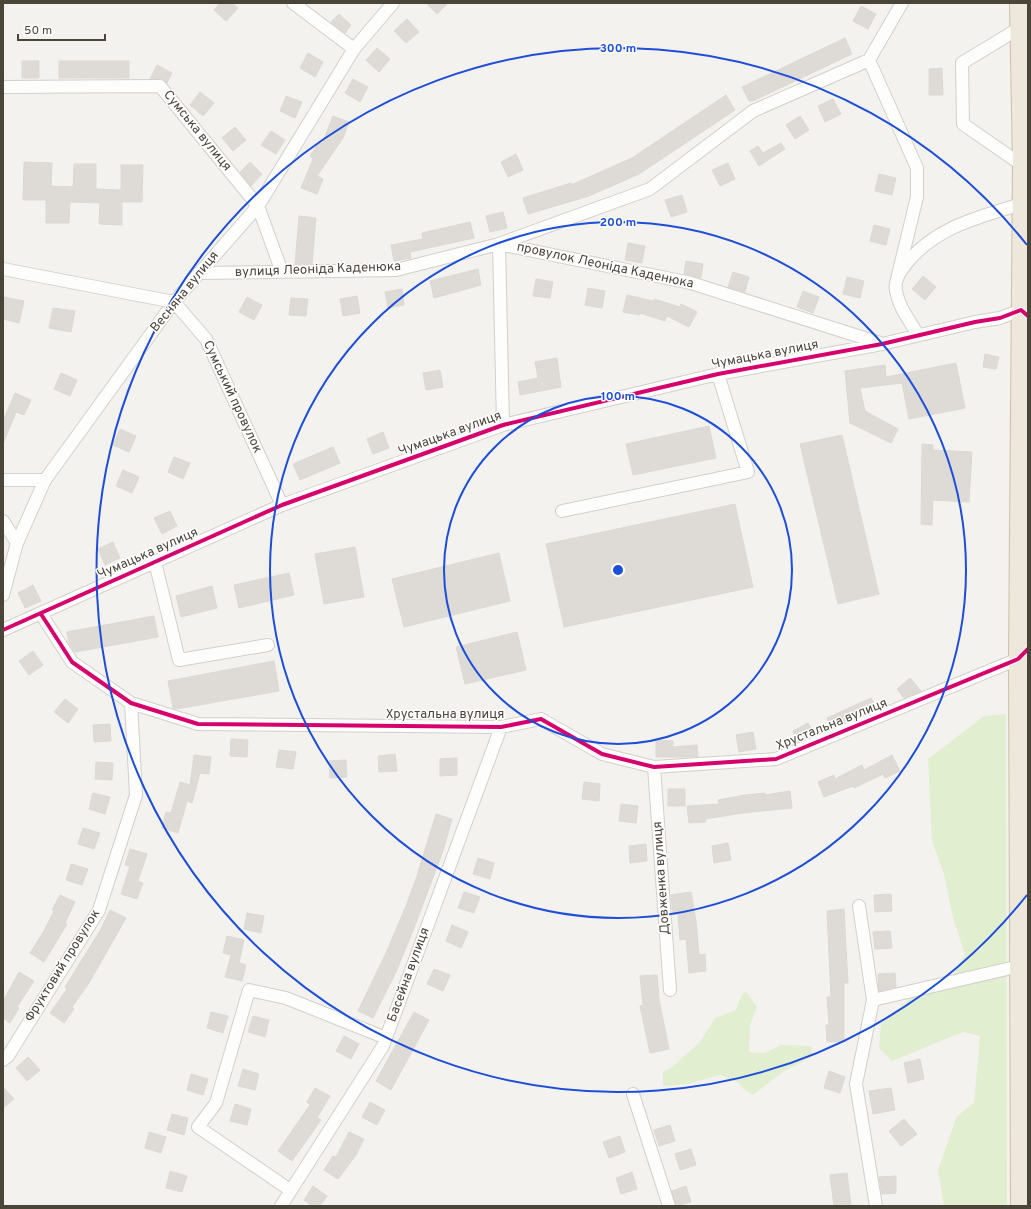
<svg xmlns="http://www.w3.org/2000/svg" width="1031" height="1209" font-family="Overpass,sans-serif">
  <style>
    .green { fill: #e1eecf }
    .building { fill: #dedbd6; stroke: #dcd9d4 }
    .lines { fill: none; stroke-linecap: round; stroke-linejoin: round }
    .minor-casing { stroke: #d2d0cb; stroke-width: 14 }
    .highway-casing { stroke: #ccbfa9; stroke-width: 20 }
    .minor { stroke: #fdfdfc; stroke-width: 12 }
    .highway { stroke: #ede8db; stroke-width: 18 }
    .cycleway-casing { stroke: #fff; stroke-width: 6 }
    .cycleway { stroke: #d6006c; stroke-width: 4 }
    .ring { fill: none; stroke: #1d4ed8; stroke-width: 2 }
    .labels { text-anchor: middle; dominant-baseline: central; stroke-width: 3; stroke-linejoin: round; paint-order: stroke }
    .street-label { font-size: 13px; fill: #4b4439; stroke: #fff }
    .centre { fill: #1d4ed8; stroke: #fff; stroke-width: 2 }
    .ring-label { font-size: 12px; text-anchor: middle; font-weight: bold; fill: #1d4ed8; stroke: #fff; stroke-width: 3; stroke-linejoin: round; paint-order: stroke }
  </style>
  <rect width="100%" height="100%" fill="#f4f2ee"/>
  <!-- green -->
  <path class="green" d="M1006,714L1007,1206H944L938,1170L957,1116L974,1103L980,1036L963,1032L892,1061L879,1048L881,1024L921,989L950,982L965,954L953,918L944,874L932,841L928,759L984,716Z
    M746,992L757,1007L750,1025L749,1052L765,1053L781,1045L812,1046V1057L784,1071L753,1095L742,1088L739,1083L720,1075L687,1084L663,1086V1072L671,1068L700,1042L715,1018L736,1010L742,994Z"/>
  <!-- building -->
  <path class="building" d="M220,3H232L238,8L226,21L214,10Z
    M426,3H448L437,14Z
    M861,6L876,14L868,29L853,21Z
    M339,14L351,25L345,33L331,22Z
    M407,19L419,32L406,43L394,31Z
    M845,38L852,54L753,101H749L742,87Z
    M377,48L390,59L379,72L366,60Z
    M308,53L323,62L315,77L300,68Z
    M22,61H39V78H22Z
    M59,61H129V78H59Z
    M157,65L172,73L167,83L163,79H150Z
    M942,68L943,95H929V69Z
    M353,79L368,87L360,102L345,93Z
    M200,92L214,103L203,116L190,105Z
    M726,95L735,110L639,174L589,196L528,214L523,198L571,183V185L632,158Z
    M286,96L302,102L295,118L280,111Z
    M833,99L841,114L825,122L818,106Z
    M333,116L349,122L343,138L317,176L323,179L317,194L301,188L313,159L310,156L319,142L322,144Z
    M800,116L809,130L795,139L786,125Z
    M235,127L246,140L233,151L222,138Z
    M271,131L285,140L276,154L261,145Z
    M781,143L785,149L759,166L750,151L758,146L763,153Z
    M516,154L523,170L508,177L501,162Z
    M24,162L52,163L51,186L73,187L74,164H96V189L121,190V165H143L142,202H122V225L99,224L100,203L70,202L69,223H46V200H23Z
    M250,162L262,174L251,186L240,172Z
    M728,163L735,179L720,186L712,170Z
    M879,174L896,178L892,195L875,191Z
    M682,195L687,212L671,217L665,200Z
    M503,212L507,228L490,232L486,216Z
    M299,216L316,218L312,264H295Z
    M470,222L474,238L410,252L411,258L394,261L391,245L423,239L422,233Z
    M874,225L890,229L886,245L870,241Z
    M628,243L645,246L642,263L625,260Z
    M686,261L703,264L701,278L684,274Z
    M478,269L481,285L434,298L430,281Z
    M733,272L749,277L745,292L728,287Z
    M923,276L936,287L925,300L912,289Z
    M847,277L864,281L860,298L843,294Z
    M536,279L553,282L550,298L533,296Z
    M588,288L605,291L602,308L585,305Z
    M402,289L404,305L388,308L385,292Z
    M803,291L819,297L813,313L797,307Z
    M627,295L653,301L654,299L680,307L681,304L697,312L689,327L667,316L665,321L640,313V315L623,312Z
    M357,296L360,313L343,316L340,299Z
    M3,297L24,301L19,323L3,319Z
    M247,297L262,305L254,320L239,312Z
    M291,298L308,299L306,316L289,315Z
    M53,308L75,311L71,332L49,328Z
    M985,354L999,357L996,369L983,367Z
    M557,358L561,387L520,395L518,382L538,378L535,362Z
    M956,363L965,408L909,419L902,383L860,388L865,411L898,429L891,443L850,423L845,371L885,365L886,377Z
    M440,370L443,387L426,390L423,373Z
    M61,373L77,380L70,396L54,389Z
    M15,393L31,400L24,415L16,412L3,444V421Z
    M709,426L716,458L633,475L626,444Z
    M120,429L136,436L129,452L113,445Z
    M383,432L389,448L373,454L367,439Z
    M842,435L879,594L838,604L800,444Z
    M922,444L933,445V450L972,452L969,502L933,500L932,525L921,524Z
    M333,447L340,463L300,480L293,464Z
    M174,457L190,463L183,479L168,472Z
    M123,470L139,477L132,493L116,486Z
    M735,504L753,587L564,627L546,544Z
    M170,511L177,526L162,534L154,518Z
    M113,542L120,558L105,565L98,549Z
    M355,547L364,597L324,604L315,554Z
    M499,553L510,601L404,627L392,579Z
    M289,573L294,595L239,608L234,585Z
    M33,585L41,601L25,608L18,593Z
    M212,586L217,608L181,617L176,596Z
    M154,616L158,637L75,652L69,643L67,632Z
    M517,632L526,670L465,684L456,647Z
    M33,651L43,665L29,675L19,661Z
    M274,661L279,691L177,709L173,708L168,681Z
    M910,678L921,691L904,698L897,689Z
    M871,698L877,709L831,728L827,718Z
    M65,699L78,709L68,723L54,712Z
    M808,723L814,735L798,742L793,731Z
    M110,724L111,741L94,742L93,725Z
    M753,732L756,749L739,752L736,735Z
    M231,739L248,740L247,757L230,756Z
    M656,740L673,741V747L697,745L698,757H656Z
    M279,750L296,752L293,769L276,767Z
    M395,754L397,771L379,772L378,756Z
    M194,755L211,757L209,774L200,773L192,803L187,801L178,833L162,828L166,812L171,813L180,782L190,785Z
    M892,755L900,771L885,778L883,774L854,788L853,786L824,797L818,782L834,775L835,779L862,765L864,770Z
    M457,758V775L440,776V759Z
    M346,760L347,777L330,778L329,761Z
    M96,762L113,763L112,780L95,779Z
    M584,782L600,784L599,801L582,799Z
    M668,789H685V806H668Z
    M790,791L792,808L743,813L705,819L706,822L689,823L687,806L719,804L718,800L745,795L765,793V795Z
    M93,793L110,797L105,814L89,809Z
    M621,804L638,806L636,823L619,821Z
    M436,814L452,819L443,851L414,928L396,972L373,1018L358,1011L386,953L406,906L417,876Z
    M83,828L100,833L94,849L78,844Z
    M728,843L731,860L714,863L712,846Z
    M646,844L647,861L630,863L629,846Z
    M130,849L147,854L138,881L143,883L137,899L121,894L130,866L125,865Z
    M478,858L494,863L490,879L473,874Z
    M71,864L88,869L82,885L66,880Z
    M464,892L480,897L474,913L458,908Z
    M691,892L696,921L699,955L705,954L706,971L689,973L686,939L680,940L678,914L673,915L671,895Z
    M891,894L892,911L875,912L874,895Z
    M60,895L75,902L65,923L67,924L44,962L30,953L44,931L54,911L52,910Z
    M844,909L848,983H844V1041L827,1042L826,1025H829L827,997H831L827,911Z
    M110,910L126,918L89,983L72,1007L74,1009L64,1023L50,1013L67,989L65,987L101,929Z
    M247,913L264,916L261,933L244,929Z
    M452,925L468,932L461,948L446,941Z
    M890,931L892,948L875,949L873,932Z
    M227,936L244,940L239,963L246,965L242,981L225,977L231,955L223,953Z
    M434,969L450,975L443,991L427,984Z
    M19,972L34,981L17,1007L19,1008L10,1023L3,1018V1001Z
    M895,973L896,987L879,991L878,974Z
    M657,975L659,999L669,1049L650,1053L640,1006L643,1005L640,976Z
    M211,1012L228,1016L223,1033L207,1028Z
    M414,1012L429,1020L391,1090L376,1081Z
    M253,1016L269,1020L265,1037L248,1032Z
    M344,1036L359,1044L351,1059L336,1051Z
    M28,1057L40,1070L27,1081L16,1068Z
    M920,1059L924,1079L908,1083L904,1063Z
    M243,1069L259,1074L255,1090L238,1086Z
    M829,1071L845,1077L840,1093L824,1088Z
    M191,1074L208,1079L203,1095L187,1090Z
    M3,1087L14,1099L3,1108Z
    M315,1088L330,1096L317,1118L321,1120L292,1161L278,1151L310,1105L307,1102Z
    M891,1088L895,1110L873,1114L869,1091Z
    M370,1102L385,1110L377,1125L362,1117Z
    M235,1104L251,1109L247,1125L230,1121Z
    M172,1114L188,1118L184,1135L167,1130Z
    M904,1119L917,1134L901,1146L889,1131Z
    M670,1125L675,1141L659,1146L654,1130Z
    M149,1132L166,1137L161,1153L145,1148Z
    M349,1132L364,1139L356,1155L338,1179L324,1170L333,1156L336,1157Z
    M620,1136L625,1152L609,1158L603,1142Z
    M691,1149L696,1165L680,1170L675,1154Z
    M170,1171L187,1176L182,1192L166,1188Z
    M632,1172L637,1189L621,1194L616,1178Z
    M847,1173L851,1206H834L830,1175Z
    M896,1176V1193L882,1194L879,1177Z
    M313,1186L327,1196L320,1206H312L304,1200Z
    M686,1186L691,1202L676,1206L672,1191Z"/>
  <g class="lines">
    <defs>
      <path id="minor" d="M293,3L354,49
        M1018,29L962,63L963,124L1022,165
        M3,87L160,86L258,206L282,272
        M3,269L174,302L206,339L282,505
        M199,273L396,270L499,244L650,189L753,111L869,60
        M898,275L917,197V168L869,60L902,3
        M918,335C910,321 899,308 896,291C894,280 900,272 906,264C935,227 979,217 1021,204
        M503,425L499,244L691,283L880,343
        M3,480H45
        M562,511L748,472L718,374
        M3,521L17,543
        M155,562L179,660L268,645
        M3,595L17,543L45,480L174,302L258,206L354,49L393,3
        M41,614L72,662L131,703L198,724L501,727L541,719L602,754L654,767L776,759L1018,659L1028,649
        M3,630L282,505L503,425L718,374L882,344L975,322L1000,318L1021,310L1026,314
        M654,767L670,990
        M859,906L873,1000L856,1084L876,1206
        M873,1000L1020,966
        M3,1060L8,1056L99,910L136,795L131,703
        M633,1094L669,1206
        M290,1190L198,1127L216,1103L249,990L286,998L386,1038
        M281,1206L383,1046L501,727"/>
      <path id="highway" d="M1019,3L1022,165L1018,659L1020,1206"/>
    </defs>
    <!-- minor casing -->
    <use href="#minor" class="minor-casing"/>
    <!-- highway casing -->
    <use href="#highway" class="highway-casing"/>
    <!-- minor -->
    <use href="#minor" class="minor"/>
    <!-- highway -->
    <use href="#highway" class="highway"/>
    <defs>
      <path id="cycleway" d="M41,614L72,662L131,703L198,724L501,727L541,719L602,754L654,767L776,759L1018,659L1028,649
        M3,630L282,505L503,425L718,374L882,344L975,322L1000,318L1021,310L1028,316"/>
    </defs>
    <!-- cycleway casing -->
    <use href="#cycleway" class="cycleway-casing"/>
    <!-- cycleway -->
    <use href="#cycleway" class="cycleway"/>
  </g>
  <!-- distance rings -->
  <g class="ring">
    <circle cx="618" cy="570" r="174"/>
    <circle cx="618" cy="570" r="348"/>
    <path d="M1027 895A522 522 0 1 1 1027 245"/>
  </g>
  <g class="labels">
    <!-- street labels -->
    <g class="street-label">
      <text transform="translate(197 131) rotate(51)">Сумська вулиця</text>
      <text transform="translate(605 266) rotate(12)">провулок Леоніда Каденюка</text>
      <text transform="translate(318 270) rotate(-2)">вулиця Леоніда Каденюка</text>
      <text transform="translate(185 292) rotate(-51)">Весняна вулиця</text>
      <text transform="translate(765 355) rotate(-11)">Чумацька вулиця</text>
      <text transform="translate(232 397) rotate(65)">Сумський провулок</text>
      <text transform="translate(450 434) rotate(-20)">Чумацька вулиця</text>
      <text transform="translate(148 554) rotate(-24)">Чумацька вулиця</text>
      <text x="445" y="715">Хрустальна вулиця</text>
      <text transform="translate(832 725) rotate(-22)">Хрустальна вулиця</text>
      <text transform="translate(662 878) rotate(-94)">Довженка вулиця</text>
      <text transform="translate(63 966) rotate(-58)">Фруктовий провулок</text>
      <text transform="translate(409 975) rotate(-70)">Басейна вулиця</text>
    </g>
  </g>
  <circle cx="618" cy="570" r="6" class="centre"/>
  <g class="ring-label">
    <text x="618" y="52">300 m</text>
    <text x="618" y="226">200 m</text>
    <text x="618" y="400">100 m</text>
  </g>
  <!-- border -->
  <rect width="1031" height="1209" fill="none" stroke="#4b4439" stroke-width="8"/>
  <!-- scale -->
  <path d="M18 34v6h87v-6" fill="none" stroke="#4b4439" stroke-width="2"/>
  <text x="24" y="34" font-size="12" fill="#4b4439" stroke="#ffffff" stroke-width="3" paint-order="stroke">50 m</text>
</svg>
